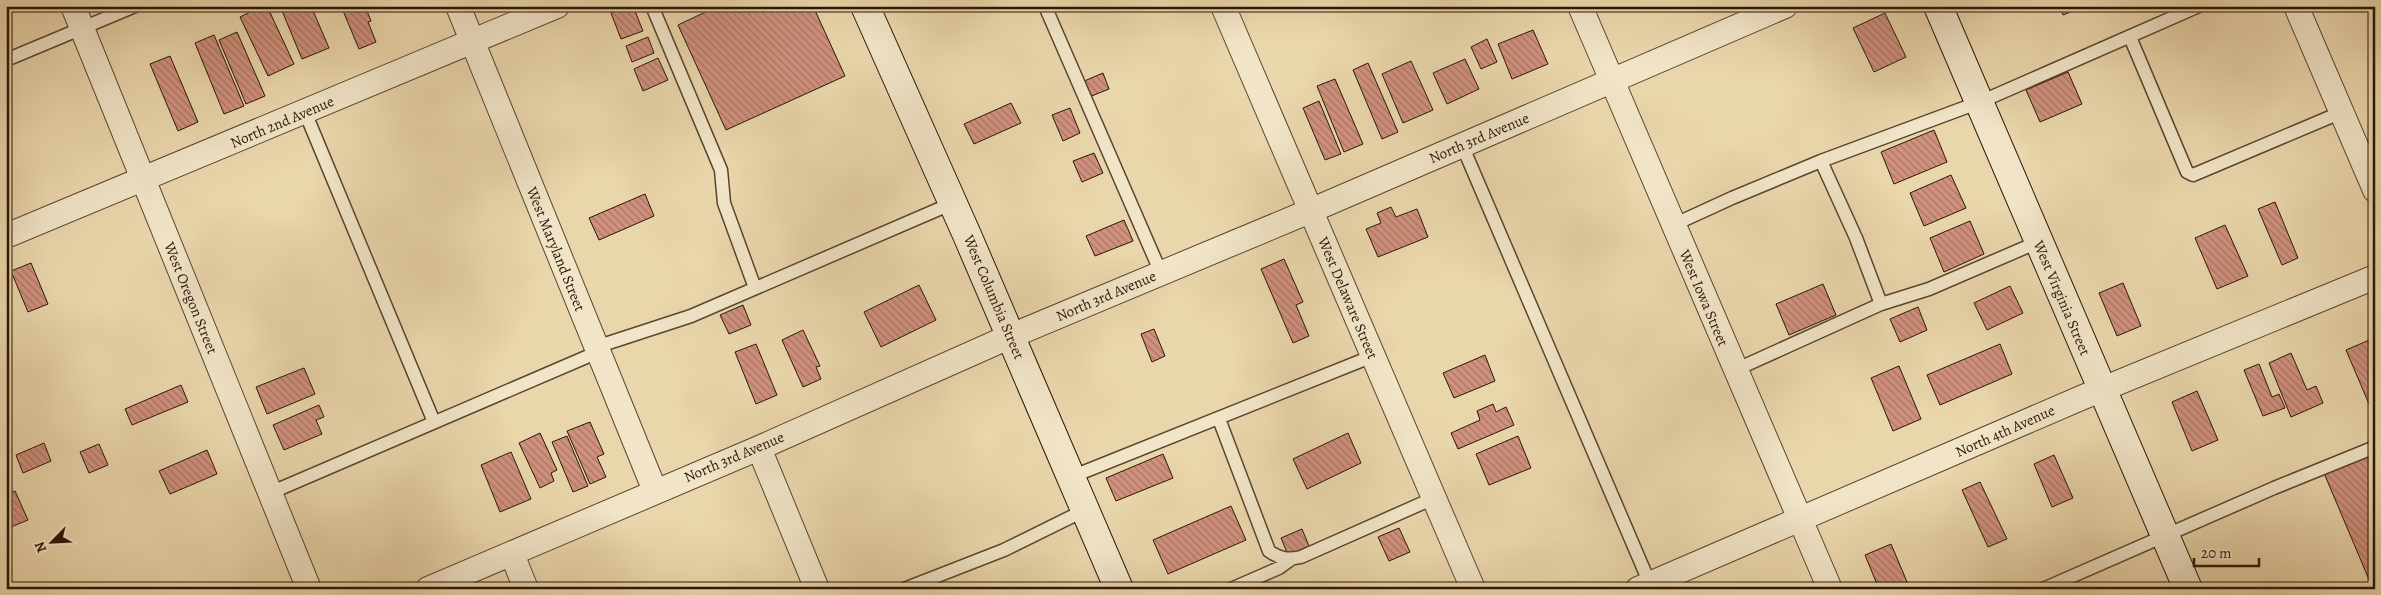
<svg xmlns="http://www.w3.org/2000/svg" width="2381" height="595" font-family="Alegreya,serif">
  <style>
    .building { fill: url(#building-back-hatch); stroke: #291606 }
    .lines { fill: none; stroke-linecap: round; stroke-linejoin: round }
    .lane-casing { stroke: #59462f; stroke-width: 15 }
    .street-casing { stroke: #59462f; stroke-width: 26 }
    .secondary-casing { stroke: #291606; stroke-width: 30 }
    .lane { stroke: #f1e4c8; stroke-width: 12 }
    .street { stroke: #f1e4c8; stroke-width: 24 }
    .secondary { stroke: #f1e4c8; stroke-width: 28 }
    .labels { text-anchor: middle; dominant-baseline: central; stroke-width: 4.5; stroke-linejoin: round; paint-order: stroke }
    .street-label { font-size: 15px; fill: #291606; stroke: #f1e4c8 }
  </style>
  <defs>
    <pattern id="building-back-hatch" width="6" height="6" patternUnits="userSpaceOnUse" patternTransform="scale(1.25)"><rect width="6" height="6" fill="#d0917e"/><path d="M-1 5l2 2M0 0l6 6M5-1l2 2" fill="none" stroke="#a97565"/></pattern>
  </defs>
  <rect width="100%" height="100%" fill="#ead6ab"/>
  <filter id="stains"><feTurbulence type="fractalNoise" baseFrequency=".004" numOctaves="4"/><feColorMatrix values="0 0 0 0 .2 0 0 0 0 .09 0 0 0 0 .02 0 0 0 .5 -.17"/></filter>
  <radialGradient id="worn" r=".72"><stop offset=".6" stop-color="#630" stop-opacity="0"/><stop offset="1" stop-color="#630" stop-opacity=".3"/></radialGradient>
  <!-- building -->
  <path class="building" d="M262,6H267L294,64L268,76L240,17Z
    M280,6H311L329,48L302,59Z
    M341,6H365L371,21L368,22L376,42L359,49Z
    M629,6H633L643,31L621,39L611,13Z
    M718,6H813L845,76L726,130L678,25Z
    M2059,6H2085L2063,15Z
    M1885,13L1906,57L1874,72L1853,28Z
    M1533,30L1548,64L1512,79L1498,44Z
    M237,32L265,96L246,104L219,40Z
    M214,35L244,106L224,114L195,43Z
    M648,37L654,53L632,62L626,46Z
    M1487,39L1497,62L1481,69L1471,47Z
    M170,56L198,122L178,131L150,64Z
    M658,58L668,80L643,91L634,69Z
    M1465,59L1479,89L1447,104L1433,73Z
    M1411,61L1433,110L1403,123L1382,74Z
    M1368,63L1398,132L1382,139L1353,70Z
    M2068,72L2082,104L2040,122L2026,90Z
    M1103,73L1109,89L1089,97L1082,82Z
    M1335,79L1363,144L1344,152L1317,86Z
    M1319,101L1341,154L1325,160L1303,108Z
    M1011,103L1021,123L974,144L964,124Z
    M1070,108L1080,133L1063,141L1052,115Z
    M1934,130L1947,162L1894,184L1881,152Z
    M1094,153L1103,173L1082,182L1073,161Z
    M1951,175L1966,208L1924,226L1910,193Z
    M645,194L654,216L599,240L589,218Z
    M2275,202L2298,258L2282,265L2258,209Z
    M1391,207L1396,217L1417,209L1428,237L1378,257L1366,229L1381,223L1377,213Z
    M1124,220L1133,241L1095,256L1086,236Z
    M1970,221L1984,254L1944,272L1930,238Z
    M2225,225L2248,276L2217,289L2195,238Z
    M1284,259L1303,302L1296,305L1309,336L1293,343L1261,269Z
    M31,263L48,304L28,312L11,271Z
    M2123,283L2141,326L2117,336L2099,293Z
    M1823,284L1836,315L1789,335L1776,304Z
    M919,285L936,320L881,347L864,312Z
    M2010,286L2023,313L1987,330L1974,303Z
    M743,305L751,325L729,334L720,315Z
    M1918,307L1927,330L1900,342L1890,319Z
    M1154,329L1165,356L1152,362L1141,334Z
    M803,330L820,366L816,367L821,379L803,387L782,340Z
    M2374,338L2375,339V418L2346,350Z
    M756,344L777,395L756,404L735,352Z
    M2000,344L2012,374L1940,405L1927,375Z
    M2291,353L2307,390L2316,386L2323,403L2291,417L2269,363Z
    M1485,355L1495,381L1454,398L1443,373Z
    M2259,364L2272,397L2279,394L2285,408L2263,416L2244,370Z
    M1899,366L1921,419L1893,431L1871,378Z
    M304,368L315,394L267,414L256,387Z
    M181,385L188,402L132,425L125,409Z
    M2197,391L2218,440L2192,451L2172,402Z
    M1493,404L1496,412L1506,407L1514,425L1458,449L1451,433L1480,420L1477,411Z
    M319,405L324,417L316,420L322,434L284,450L273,425Z
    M590,422L604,454L597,457L606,477L590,484L567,431Z
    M540,433L557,470L551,473L554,481L540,488L519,443Z
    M1348,433L1361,463L1307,489L1293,459Z
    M567,436L588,486L573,492L552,442Z
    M1518,436L1531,468L1489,485L1476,454Z
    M44,443L51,461L23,473L16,455Z
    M99,444L108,465L89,473L80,452Z
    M207,450L217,474L170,494L159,471Z
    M2375,451V589H2373L2324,473Z
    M511,452L531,499L500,512L481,465Z
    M1163,454L1173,478L1116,501L1106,478Z
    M2054,455L2073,498L2052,507L2034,464Z
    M1980,482L2007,539L1988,547L1962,490Z
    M15,491L28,520L6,529V495Z
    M1231,506L1246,540L1168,574L1153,540Z
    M1399,528L1410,552L1389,561L1378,537Z
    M1302,529L1309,546L1288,555L1281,538Z
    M1891,544L1910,589H1879L1865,555Z"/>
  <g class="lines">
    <defs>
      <path id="lane" d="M652,6L721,170L724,203L755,288
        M1045,6L1161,273
        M2130,37L2187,172L2193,175L2342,112
        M6,60L135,6
        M305,112L434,422
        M1462,145L1650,584
        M1821,161L1856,238L1881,304
        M1673,225L1732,198L1821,161L1980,102L2199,6
        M596,347L691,316L953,203
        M1735,370L1881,304L1929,289L2038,242
        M1219,419L1269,551C1280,559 1288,560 1301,557L1434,498
        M1071,477L1373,356
        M270,493L598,352
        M904,589L1004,550L1085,510
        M1231,589L1279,568L1290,560
        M2043,589L2274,488L2375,447"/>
      <path id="street" d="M73,6L309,589
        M458,6L655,491
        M1223,6L1473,589
        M1580,6L1830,589
        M2296,6L2375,190
        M6,236L557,6
        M759,448L817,589
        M512,554L526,589
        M428,589L759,448L1011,336L1310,211L1785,6
        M1638,589L2081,398L2375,277"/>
      <path id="secondary" d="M865,6L967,235L1119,589
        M1938,6L2188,589"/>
    </defs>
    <!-- lane casing -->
    <use href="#lane" class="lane-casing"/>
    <!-- street casing -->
    <use href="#street" class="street-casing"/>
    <!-- secondary casing -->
    <use href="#secondary" class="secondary-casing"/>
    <!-- lane -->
    <use href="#lane" class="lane"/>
    <!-- street -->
    <use href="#street" class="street"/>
    <!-- secondary -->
    <use href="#secondary" class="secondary"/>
  </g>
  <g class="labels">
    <!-- street labels -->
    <g class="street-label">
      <text transform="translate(282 122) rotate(-23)">North 2nd Avenue</text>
      <text transform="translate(1479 138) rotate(-23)">North 3rd Avenue</text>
      <text transform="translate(556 249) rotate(68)">West Maryland Street</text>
      <text transform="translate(1106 296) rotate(-23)">North 3rd Avenue</text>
      <text transform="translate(994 297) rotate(67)">West Columbia Street</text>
      <text transform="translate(191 298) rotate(68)">West Oregon Street</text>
      <text transform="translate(1348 298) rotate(67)">West Delaware Street</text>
      <text transform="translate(1704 298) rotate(67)">West Iowa Street</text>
      <text transform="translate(2062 298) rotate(67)">West Virginia Street</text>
      <text transform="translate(2005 431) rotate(-24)">North 4th Avenue</text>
      <text transform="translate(734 457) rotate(-23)">North 3rd Avenue</text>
    </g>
  </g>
  <!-- margin -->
  <rect width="2381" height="595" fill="none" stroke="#ead6ab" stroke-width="25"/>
  <rect x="8" y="8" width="2366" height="580" fill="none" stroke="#291606" stroke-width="2.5"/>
  <rect x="12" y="12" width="2356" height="570" fill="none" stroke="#291606"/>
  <!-- north arrow -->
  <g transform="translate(52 542) rotate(246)" stroke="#f1e4c8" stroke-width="4" paint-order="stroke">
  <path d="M0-4L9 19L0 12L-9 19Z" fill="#291606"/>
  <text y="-8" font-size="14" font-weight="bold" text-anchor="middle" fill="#291606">N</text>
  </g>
  <!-- scale -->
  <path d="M2194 558v8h65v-8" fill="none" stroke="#291606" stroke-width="2.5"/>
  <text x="2201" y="558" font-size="15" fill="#291606" stroke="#f1e4c8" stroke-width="4" paint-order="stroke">20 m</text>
  <rect width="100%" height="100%" filter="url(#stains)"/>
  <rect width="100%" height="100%" fill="url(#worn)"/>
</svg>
